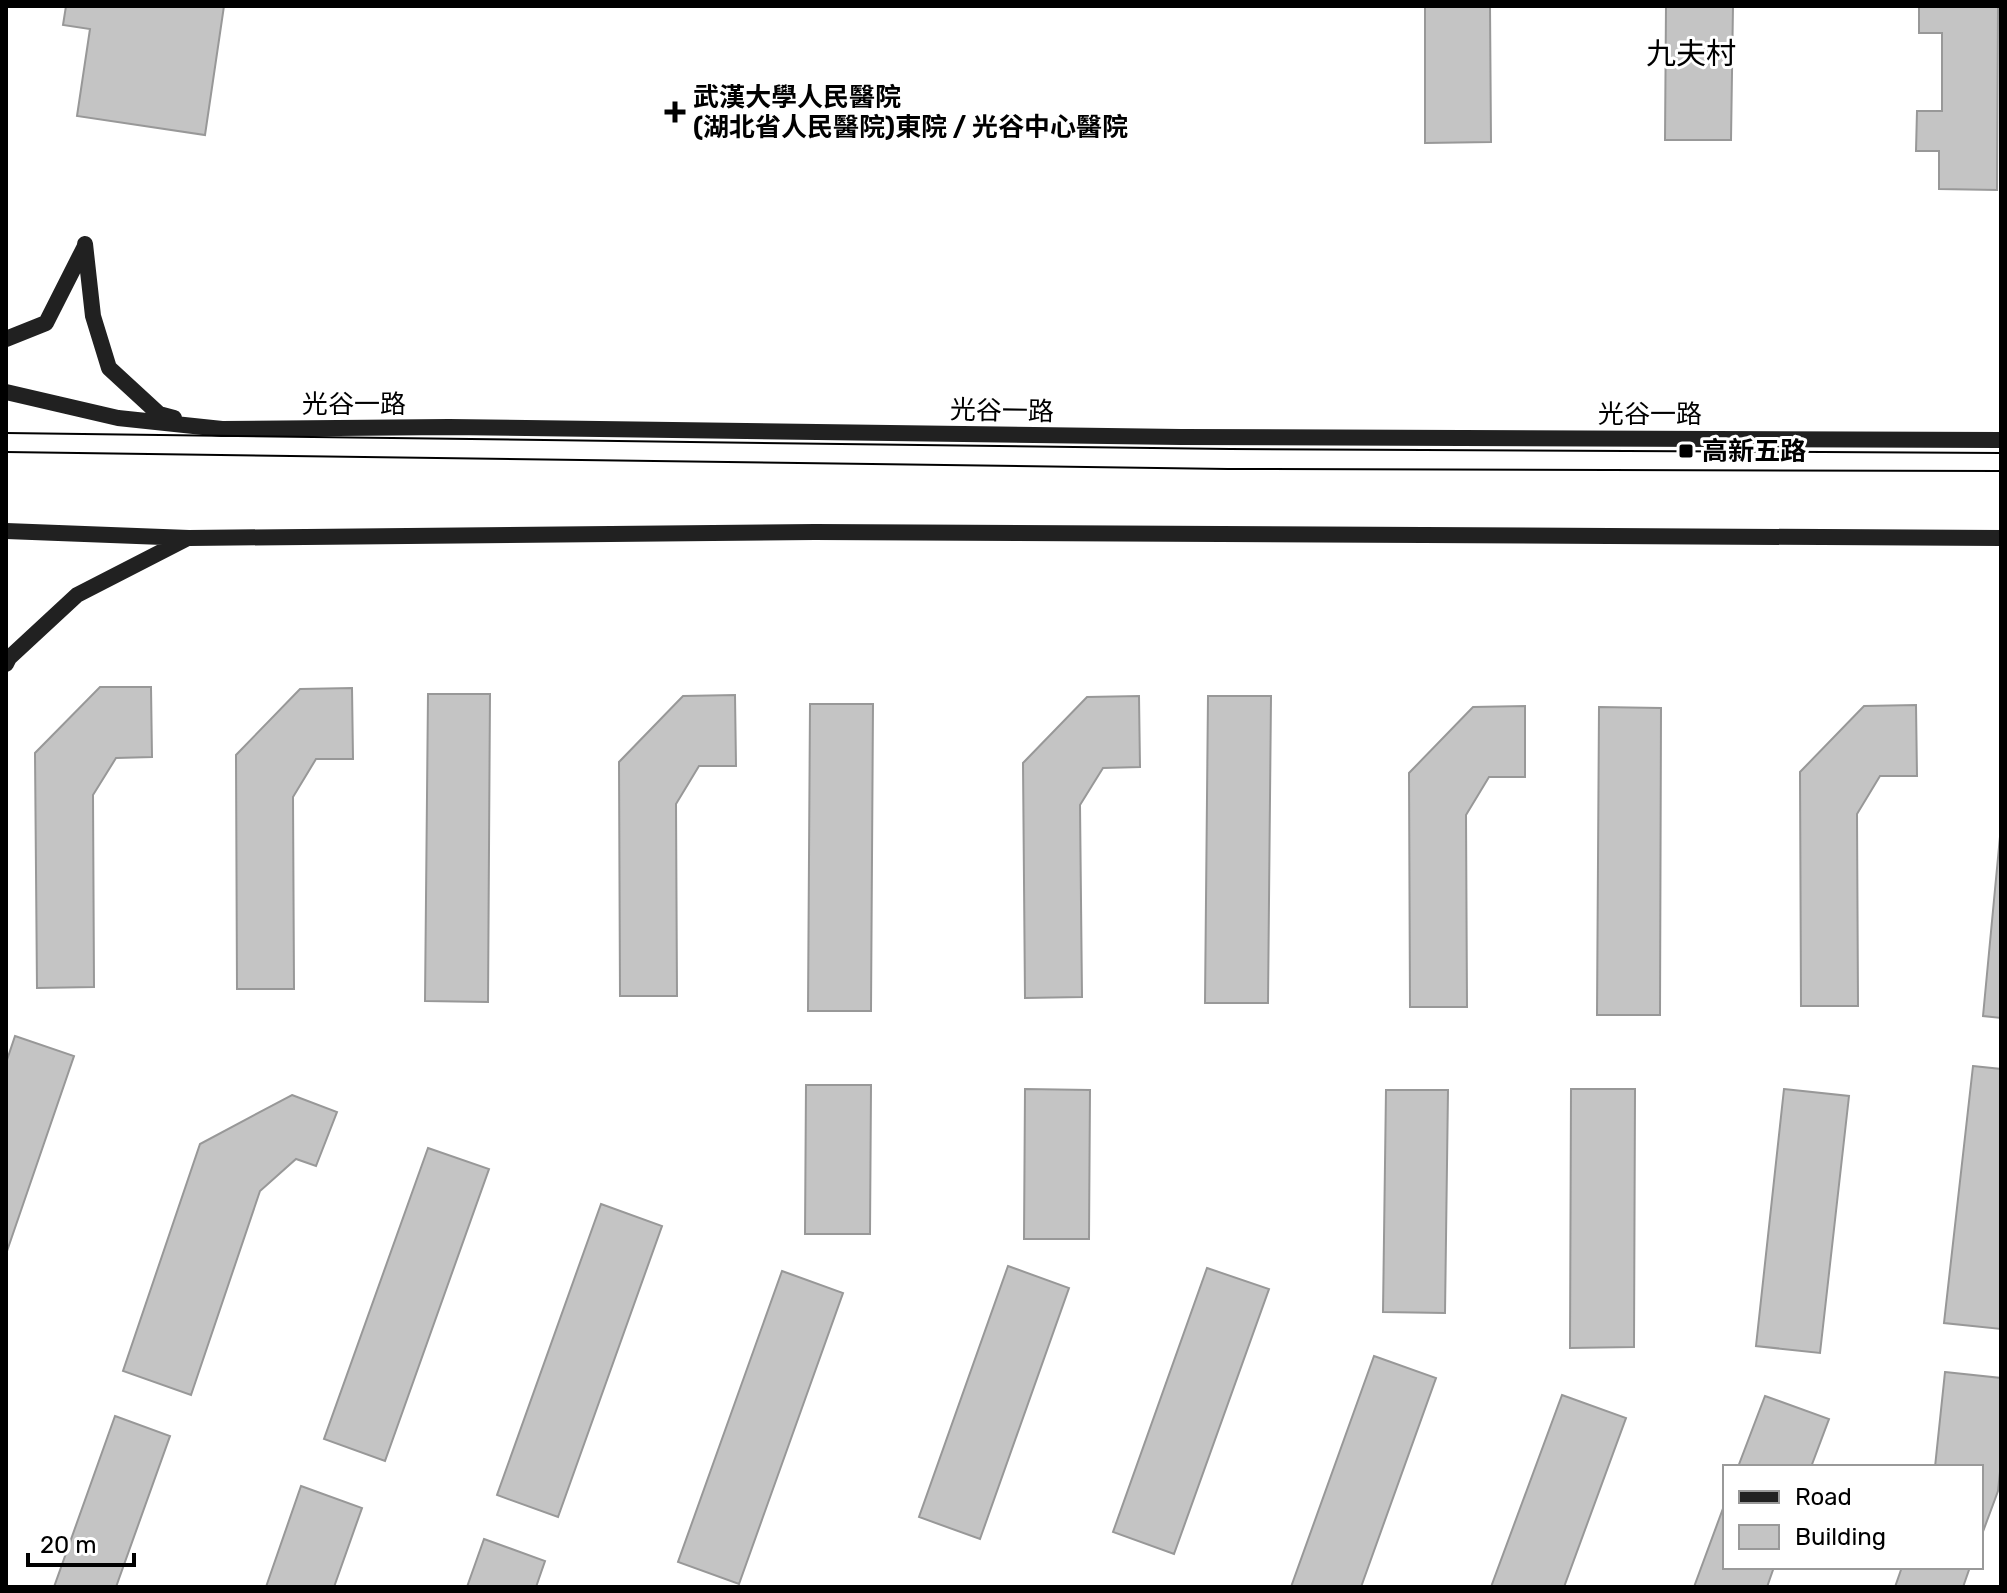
<svg xmlns="http://www.w3.org/2000/svg" width="2007" height="1593" font-family="Rubik,'Noto Sans SC',sans-serif">
  <style>
    .building { fill: #c4c4c4; stroke: #989898; stroke-width: 2 }
    .lines { fill: none; stroke-linecap: round; stroke-linejoin: round }
    .secondary { stroke: #212121; stroke-width: 16 }
    .tram { stroke: #000; stroke-width: 2 }
    .poi-dot { fill: #000; stroke: #fff; stroke-width: 3 }
    .labels { text-anchor: middle; dominant-baseline: central; stroke-width: 6; stroke-linejoin: round; paint-order: stroke }
    .poi-label { font-size: 26px; font-weight: bold; fill: #000; stroke: #fff; text-anchor: start }
    .street-label { font-size: 26px; fill: #000; stroke: #fff }
    .quarter-label { font-size: 30px; fill: #000; stroke: #fff }
  </style>
  <rect width="100%" height="100%" fill="#fff"/>
  <!-- building -->
  <path class="building" d="M66,6H224L205,135L77,116L90,29L63,25Z
    M1425,6H1490L1491,142L1425,143Z
    M1666,6H1733L1731,140H1665Z
    M1919,6H1998L1997,190L1939,189V151H1916L1917,111H1942V33H1919Z
    M100,687H151L152,757L116,758L93,795L94,987L37,988L35,753Z
    M352,688L353,759H316L293,797L294,989H237L236,755L300,689Z
    M428,694H490L488,1002L425,1001Z
    M735,695L736,766H699L676,804L677,996H620L619,762L683,696Z
    M1139,696L1140,767L1103,768L1080,805L1082,997L1025,998L1023,763L1087,697Z
    M1208,696H1271L1268,1003H1205Z
    M810,704H873L871,1011H808Z
    M1916,705L1917,776H1880L1857,814L1858,1006H1801L1800,772L1864,706Z
    M1525,706V777H1489L1466,815L1467,1007H1410L1409,773L1473,707Z
    M1599,707L1661,708L1660,1015H1597Z
    M2001,826V1018L1983,1016Z
    M15,1036L74,1056L6,1254V1063Z
    M1973,1066L2001,1069V1329L1944,1323Z
    M806,1085H871L870,1234H805Z
    M1025,1089L1090,1090L1089,1239H1024Z
    M1571,1089H1635L1634,1347L1570,1348Z
    M1784,1089L1849,1096L1820,1353L1756,1346Z
    M1386,1090H1448L1445,1313L1383,1312Z
    M292,1095L337,1112L316,1166L296,1159L260,1191L191,1395L123,1371L200,1144Z
    M428,1148L489,1169L385,1461L324,1439Z
    M601,1204L662,1226L558,1517L497,1495Z
    M1008,1266L1069,1288L980,1539L919,1517Z
    M1207,1268L1269,1289L1174,1554L1113,1532Z
    M782,1271L843,1293L739,1584L678,1562Z
    M1374,1356L1436,1378L1361,1587H1291Z
    M1945,1372L2001,1378V1462L1998,1491L1981,1537V1467H1935Z
    M1562,1395L1626,1418L1564,1587H1491Z
    M1765,1396L1829,1419L1811,1467H1738Z
    M115,1416L170,1436L116,1587H54Z
    M301,1486L362,1508L334,1587H266Z
    M1725,1503V1567H1774L1767,1587H1694Z
    M484,1539L545,1561L536,1587H467Z
    M1902,1567H1970L1963,1587H1895Z"/>
  <g class="lines">
    <!-- secondary -->
    <path class="secondary" d="M85,244L93,316L109,368L159,414L174,418
      M6,339L46,323L85,246
      M6,392L118,418L222,429L449,427L1181,437L2001,440
      M6,531L189,538L815,532L2001,538
      M6,664L9,658L77,595L186,539"/>
    <!-- tram -->
    <path class="tram" d="M6,433L1230,449L2001,453
      M6,452L1228,469L2001,471"/>
  </g>
  <!-- markers -->
  <g class="poi-dot">
    <path d="M671 100h8v8h8v8h-8v8h-8v-8h-8v-8h8z"/>
    <rect x="1678" y="443" width="16" height="16" rx="4"/>
  </g>
  <g class="labels">
    <!-- poi labels -->
    <g class="poi-label">
      <text x="693" y="97">武漢大學人民醫院<tspan x="693" dy="30">(湖北省人民醫院)東院 / 光谷中心醫院</tspan></text>
      <text x="1702" y="451">高新五路</text>
    </g>
    <!-- street labels -->
    <g class="street-label">
      <text x="354" y="404">光谷一路</text>
      <text transform="translate(1002 411) rotate(1)">光谷一路</text>
      <text x="1650" y="414">光谷一路</text>
    </g>
    <!-- quarter labels -->
    <g class="quarter-label">
      <text x="1691" y="54">九夫村</text>
    </g>
  </g>
  <!-- border -->
  <rect width="2007" height="1593" fill="none" stroke="#000000" stroke-width="16"/>
  <!-- legend -->
  <rect x="1723" y="1465" width="260" height="104" fill="#ffffff" stroke="#999999" stroke-width="2"/>
  <rect x="1739" y="1491" width="40" height="12" fill="#212121" stroke="#999999" stroke-width="2"/>
  <text x="1795" y="1505" font-size="24" fill="#000000">Road</text>
  <rect x="1739" y="1525" width="40" height="24" fill="#c4c4c4" stroke="#999999" stroke-width="2"/>
  <text x="1795" y="1545" font-size="24" fill="#000000">Building</text>
  <!-- scale -->
  <path d="M28 1553v12h106v-12" fill="none" stroke="#000000" stroke-width="4"/>
  <text x="40" y="1553" font-size="24" fill="#000000" stroke="#ffffff" stroke-width="6" paint-order="stroke">20 m</text>
</svg>
